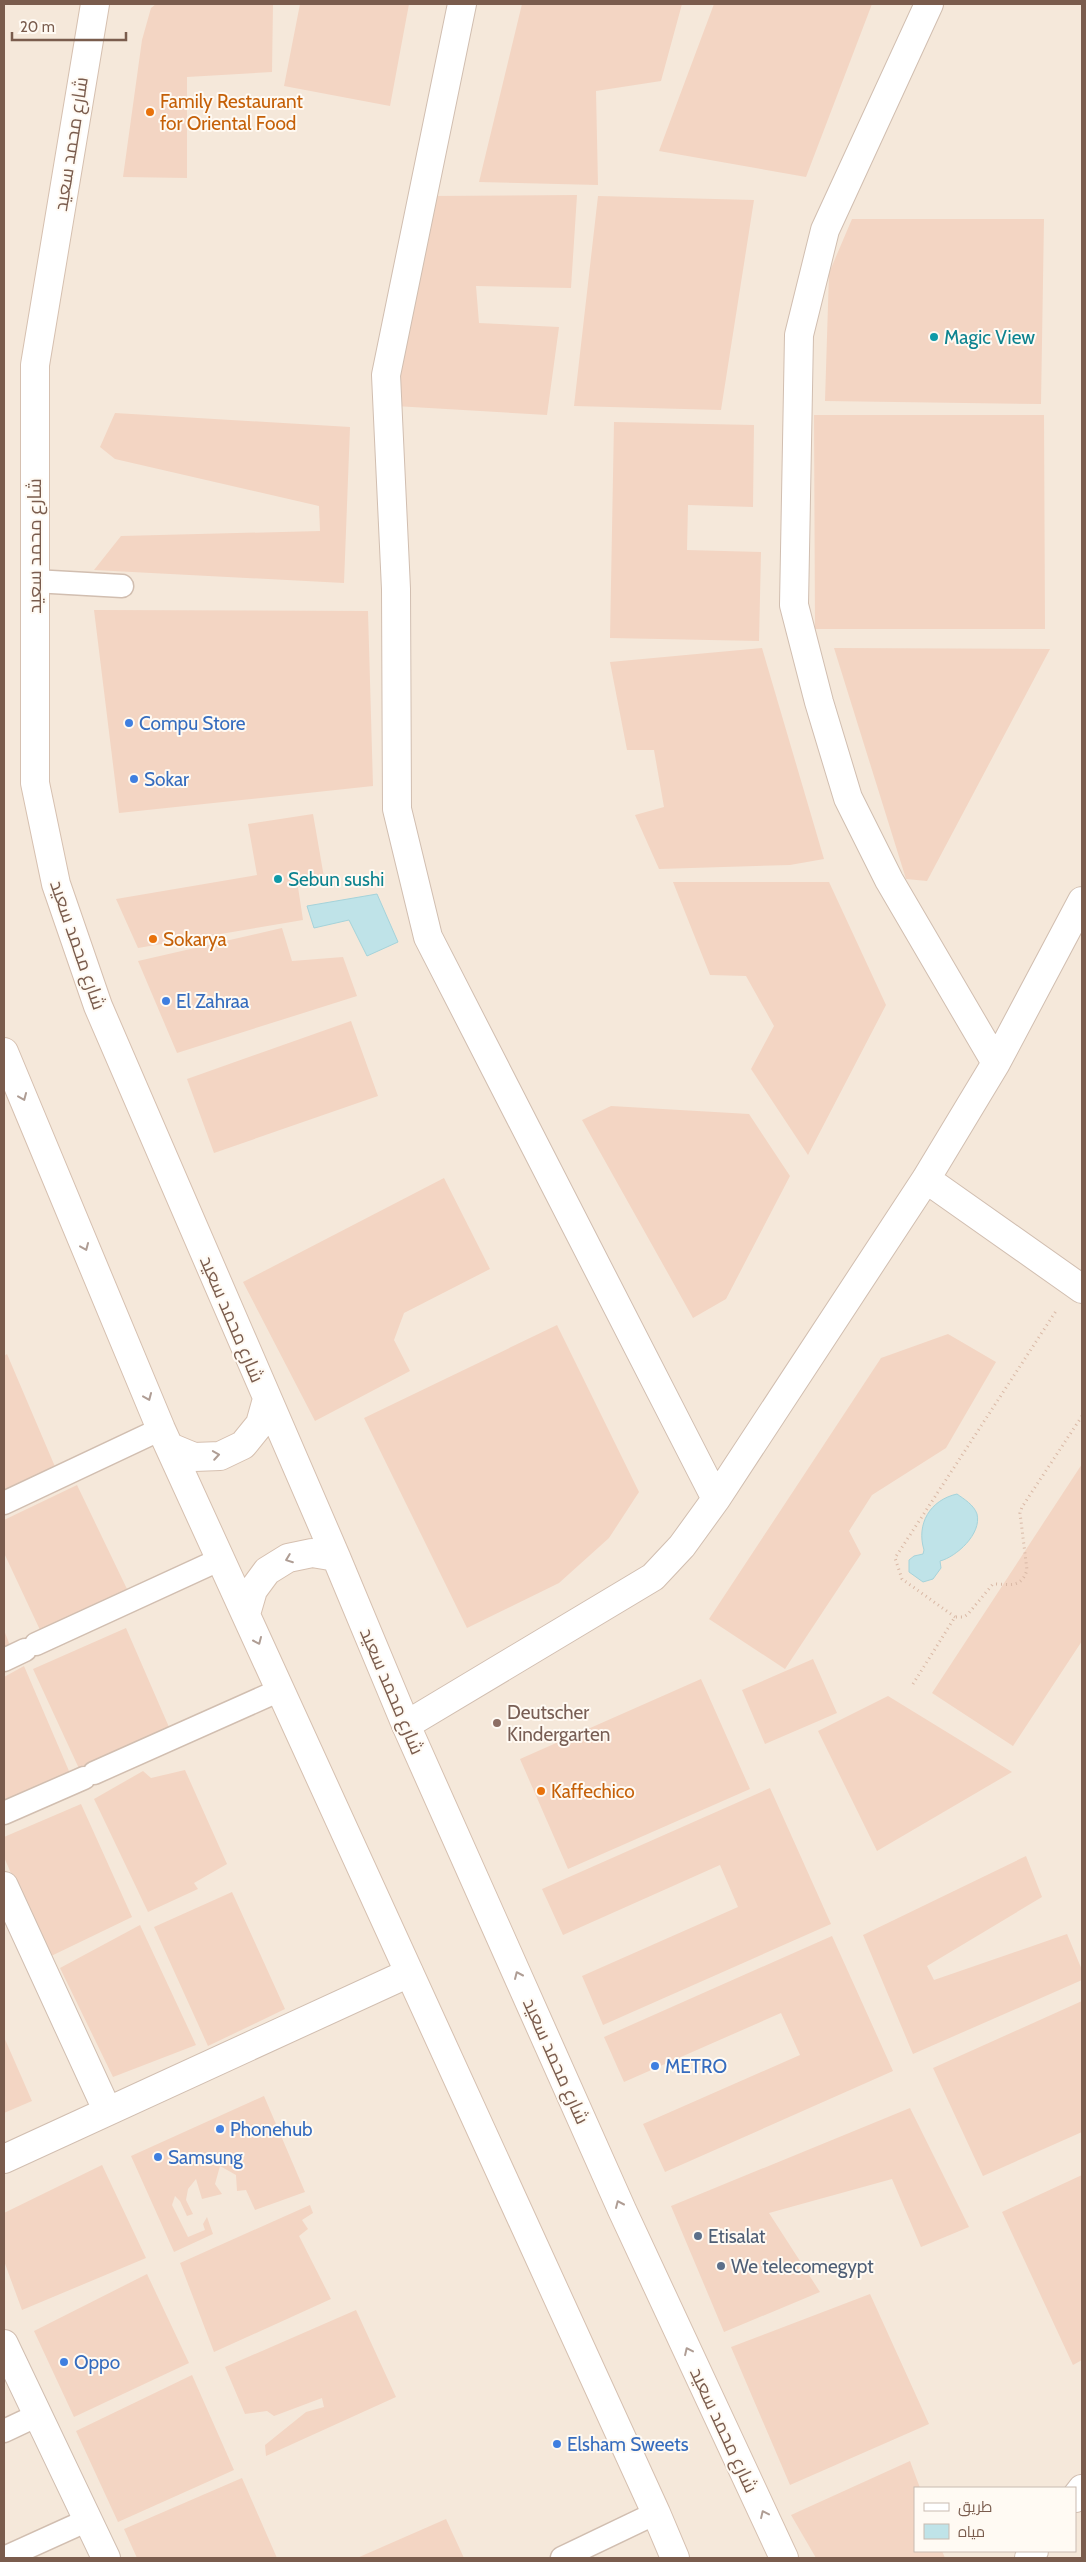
<svg xmlns="http://www.w3.org/2000/svg" width="1086" height="2562" font-family="Cabin,Cairo,sans-serif">
  <style>
    .residential { fill: #f5e8da; fill-rule: evenodd }
    .water { fill: #bfe3e8; stroke: #a5d3da }
    .building { fill: #f3d5c3 }
    .lines { fill: none; stroke-linecap: round; stroke-linejoin: round }
    .lane-casing { stroke: #d1beb0; stroke-width: 25 }
    .street-casing { stroke: #d1beb0; stroke-width: 30 }
    .secondary-casing { stroke: #d6c0b0; stroke-width: 30 }
    .path { stroke: #d9b8a5; stroke-width: 3; stroke-dasharray: 1 4; stroke-linecap: butt }
    .lane { stroke: #fff; stroke-width: 22 }
    .street { stroke: #fff; stroke-width: 28 }
    .secondary { stroke: #fff; stroke-width: 28 }
    .oneway { stroke: #af9d94 }
    .food-dot { fill: #e8710a; stroke: #fffaf3; stroke-width: 2 }
    .culture-dot { fill: #0f9aa8; stroke: #fffaf3; stroke-width: 2 }
    .shop-dot { fill: #3f7fe0; stroke: #fffaf3; stroke-width: 2 }
    .education-dot { fill: #8d6e63; stroke: #fffaf3; stroke-width: 2 }
    .service-dot { fill: #5c6f8a; stroke: #fffaf3; stroke-width: 2 }
    .labels { text-anchor: middle; dominant-baseline: central; stroke-width: 4; stroke-linejoin: round; paint-order: stroke }
    .food-label { font-size: 19px; fill: #c56008; stroke: #fffaf3; text-anchor: start }
    .street-label { font-size: 19px; fill: #7a5c4d; stroke: #fffaf3 }
    .culture-label { font-size: 19px; fill: #0d838f; stroke: #fffaf3; text-anchor: start }
    .shop-label { font-size: 19px; fill: #366cbe; stroke: #fffaf3; text-anchor: start }
    .education-label { font-size: 19px; fill: #785e54; stroke: #fffaf3; text-anchor: start }
    .service-label { font-size: 19px; fill: #4e5e75; stroke: #fffaf3; text-anchor: start }
  </style>
  <rect width="100%" height="100%" fill="#fdf6ec"/>
  <!-- residential -->
  <path class="residential" d="M4,4H1082V2558H4ZM915,2488H1075V2551H915Z"/>
  <!-- water -->
  <path class="water" d="M377,894L398,942L367,956L349,920L314,928L307,906Z
    M957,1494C964,1499 974,1505 977,1514C982,1534 956,1557 940,1561L941,1568L933,1579L923,1582L909,1572V1560L914,1556L923,1554L924,1550C916,1524 930,1500 957,1494Z"/>
  <!-- building -->
  <path class="building" d="M156,4H273L272,72L187,77V178L123,177L142,40L151,8Z
    M300,4H409L390,106L284,86Z
    M522,4H682L661,81L596,91L598,185L479,182Z
    M714,4H872L806,177L659,151Z
    M577,195L571,288L476,286L479,323L559,327L547,415L395,406L430,196Z
    M598,196L754,200L721,410L574,406Z
    M852,219H1044L1041,404L825,401L829,273Z
    M115,413L350,427L344,583L94,570L121,536L320,531L319,506L115,459L100,447Z
    M814,415H1044L1045,629H815Z
    M614,422L754,425L753,507L688,505L687,550L761,552L759,641L610,638Z
    M94,610L368,611L373,786L119,813Z
    M762,648L824,859L790,865L659,869L635,815L664,807L654,750H627L610,662Z
    M834,648L1050,649L927,881L906,879Z
    M313,814L325,883L298,887L303,920L138,948L116,899L257,875L248,824Z
    M673,882H829L886,1005L808,1155L751,1069L774,1026L746,976L710,975Z
    M282,928L292,961L343,957L357,996L177,1053L138,961Z
    M351,1021L378,1096L214,1153L187,1079Z
    M611,1106L749,1114L790,1176L726,1299L693,1318L582,1120Z
    M444,1178L490,1269L404,1313L394,1340L410,1371L315,1421L243,1282Z
    M557,1325L639,1492L609,1538L559,1583L467,1628L364,1418Z
    M948,1334L996,1362L946,1448L872,1495L849,1531L861,1554L785,1669L709,1619L881,1358Z
    M7,1354L56,1469L4,1491V1356Z
    M1082,1464V1641L1013,1746L932,1693Z
    M77,1485L127,1589L40,1630L4,1553V1520Z
    M126,1628L172,1734L82,1775L33,1669Z
    M4,1630L12,1651L4,1655Z
    M813,1659L837,1713L765,1744L742,1690Z
    M24,1666L72,1778L4,1809V1677Z
    M701,1679L750,1789L568,1869L520,1759Z
    M888,1696L1012,1772L877,1851L818,1731Z
    M185,1770L227,1864L194,1883L198,1889L148,1912L94,1799L143,1771L151,1778Z
    M770,1788L831,1924L603,2025L582,1976L738,1907L720,1865L563,1935L542,1889Z
    M81,1804L132,1917L47,1958L4,1857V1837Z
    M1026,1856L1042,1897L927,1966L934,1980L1067,1934L1082,1970V1980L913,2054L863,1935Z
    M232,1892L285,2009L208,2046L154,1927Z
    M140,1925L196,2045L113,2077L60,1968Z
    M832,1936L893,2071L665,2172L643,2124L800,2055L781,2013L624,2082L604,2037Z
    M1082,2001V2132L983,2176L933,2068Z
    M4,2037L32,2101L4,2113Z
    M264,2096L305,2192L255,2210L246,2190L237,2191L236,2175L220,2166L215,2184L222,2194L202,2199L196,2179L188,2189L186,2200L193,2214L187,2216L180,2201L175,2196L172,2205L188,2237L205,2230L203,2224L207,2217L213,2234L174,2252L131,2156Z
    M910,2108L969,2227L921,2247L892,2179L769,2213L820,2292L724,2332L671,2206Z
    M102,2165L146,2258L22,2310L4,2261V2213Z
    M1082,2175V2360L1073,2365L1002,2212Z
    M310,2205L313,2213L302,2220L308,2229L299,2236L331,2299L214,2352L180,2263Z
    M147,2274L189,2363L74,2417L34,2331Z
    M870,2294L929,2424L790,2485L731,2347Z
    M356,2310L396,2397L266,2456L265,2445L306,2412L324,2407L322,2398L274,2416L267,2411L245,2414L225,2367Z
    M192,2375L234,2470L118,2522L76,2431Z
    M910,2461L920,2488H915V2551H942L945,2558H816L791,2515Z
    M242,2478L277,2558H137L124,2529Z
    M446,2519L464,2558H357Z"/>
  <g class="lines">
    <defs>
      <path id="lane" d="M34,581L122,586
        M4,1503L161,1429
        M36,1644L221,1559
        M4,1660L25,1650
        M94,1773L280,1690
        M4,1813L84,1778
        M4,2431L38,2415
        M4,2558L88,2520
        M562,2558L656,2513"/>
      <path id="street" d="M462,4L386,375L396,589L397,809L428,937L716,1499
        M929,4L825,230L799,335L794,605L819,702L848,798L889,880L996,1063
        M926,1179L1082,1289
        M406,1725L653,1577L682,1546L716,1499L926,1179L996,1063L1082,901
        M4,1886L107,2110
        M4,2159L409,1973
        M4,2344L106,2558
        M1075,2498L1082,2489
        M1029,2558L1034,2551"/>
      <path id="secondary" d="M95,4L35,365V783L56,884L98,1006L336,1557L406,1725L622,2210L784,2558
        M4,1052L161,1429L656,2513L675,2558
        M170,1447L194,1457L220,1456L243,1445L260,1424L267,1399
        M246,1614L253,1590L267,1571L288,1558L312,1553L336,1557"/>
    </defs>
    <!-- lane casing -->
    <use href="#lane" class="lane-casing"/>
    <!-- street casing -->
    <use href="#street" class="street-casing"/>
    <!-- secondary casing -->
    <use href="#secondary" class="secondary-casing"/>
    <!-- path -->
    <path class="path" d="M955,1617L902,1579L895,1558L1056,1311
      M913,1684L955,1617H964L968,1614L993,1584C1009,1584 1021,1589 1027,1570L1020,1513L1022,1507L1082,1416"/>
    <!-- lane -->
    <use href="#lane" class="lane"/>
    <!-- street -->
    <use href="#street" class="street"/>
    <!-- secondary -->
    <use href="#secondary" class="secondary"/>
  </g>
  <!-- one-way arrows -->
  <defs><path id="oneway-chevron" d="M-2-3.5L2.5 0L-2 3.5" fill="none" stroke-width="1.6" stroke-linecap="round" stroke-linejoin="round" transform="scale(1.25)"/></defs>
  <g class="oneway">
    <use href="#oneway-chevron" transform="translate(23 1097) rotate(67)"/>
    <use href="#oneway-chevron" transform="translate(85 1247) rotate(67)"/>
    <use href="#oneway-chevron" transform="translate(148 1397) rotate(67)"/>
    <use href="#oneway-chevron" transform="translate(216 1455) rotate(-9)"/>
    <use href="#oneway-chevron" transform="translate(289 1559) rotate(159)"/>
    <use href="#oneway-chevron" transform="translate(258 1641) rotate(66)"/>
    <use href="#oneway-chevron" transform="translate(518 1975) rotate(-114)"/>
    <use href="#oneway-chevron" transform="translate(619 2204) rotate(-114)"/>
    <use href="#oneway-chevron" transform="translate(688 2351) rotate(-115)"/>
    <use href="#oneway-chevron" transform="translate(764 2514) rotate(-115)"/>
  </g>
  <!-- markers -->
  <g class="food-dot">
    <circle cx="150" cy="112" r="5"/>
    <circle cx="153" cy="939" r="5"/>
    <circle cx="541" cy="1791" r="5"/>
  </g>
  <g class="culture-dot">
    <circle cx="934" cy="337" r="5"/>
    <circle cx="278" cy="879" r="5"/>
  </g>
  <g class="shop-dot">
    <circle cx="129" cy="723" r="5"/>
    <circle cx="134" cy="779" r="5"/>
    <circle cx="166" cy="1001" r="5"/>
    <circle cx="655" cy="2066" r="5"/>
    <circle cx="220" cy="2129" r="5"/>
    <circle cx="158" cy="2157" r="5"/>
    <circle cx="64" cy="2362" r="5"/>
    <circle cx="557" cy="2444" r="5"/>
  </g>
  <circle class="education-dot" cx="497" cy="1723" r="5"/>
  <g class="service-dot">
    <circle cx="698" cy="2236" r="5"/>
    <circle cx="721" cy="2266" r="5"/>
  </g>
  <g class="labels">
    <!-- food labels -->
    <g class="food-label">
      <text x="160" y="101">Family Restaurant<tspan x="160" dy="22">for Oriental Food</tspan></text>
      <text x="163" y="939">Sokarya</text>
      <text x="551" y="1791">Kaffechico</text>
    </g>
    <!-- street labels -->
    <g class="street-label">
      <text transform="translate(71 144) rotate(-81)">شارع محمد سعيد</text>
      <text transform="translate(34 546) rotate(-90)">شارع محمد سعيد</text>
      <text transform="translate(78 945) rotate(71)">شارع محمد سعيد</text>
      <text transform="translate(232 1319) rotate(67)">شارع محمد سعيد</text>
      <text transform="translate(392 1691) rotate(67)">شارع محمد سعيد</text>
      <text transform="translate(556 2061) rotate(66)">شارع محمد سعيد</text>
      <text transform="translate(724 2430) rotate(65)">شارع محمد سعيد</text>
    </g>
    <!-- culture labels -->
    <g class="culture-label">
      <text x="944" y="337">Magic View</text>
      <text x="288" y="879">Sebun sushi</text>
    </g>
    <!-- shop labels -->
    <g class="shop-label">
      <text x="139" y="723">Compu Store</text>
      <text x="144" y="779">Sokar</text>
      <text x="176" y="1001">El Zahraa</text>
      <text x="665" y="2066">METRO</text>
      <text x="230" y="2129">Phonehub</text>
      <text x="168" y="2157">Samsung</text>
      <text x="74" y="2362">Oppo</text>
      <text x="567" y="2444">Elsham Sweets</text>
    </g>
    <!-- education labels -->
    <g class="education-label">
      <text x="507" y="1712">Deutscher<tspan x="507" dy="22">Kindergarten</tspan></text>
    </g>
    <!-- service labels -->
    <g class="service-label">
      <text x="708" y="2236">Etisalat</text>
      <text x="731" y="2266">We telecomegypt</text>
    </g>
  </g>
  <!-- border -->
  <rect width="1086" height="2562" fill="none" stroke="#7a5c4d" stroke-width="10"/>
  <!-- legend -->
  <rect x="914" y="2487" width="162" height="65" fill="#fffaf3" stroke="#cabbb1"/>
  <rect x="924" y="2503" width="25" height="8" fill="#ffffff" stroke="#cabbb1"/>
  <text x="958" y="2512" font-size="15" fill="#7a5c4d">طريق</text>
  <rect x="924" y="2524" width="25" height="15" fill="#bfe3e8" stroke="#cabbb1"/>
  <text x="958" y="2537" font-size="15" fill="#7a5c4d">مياه</text>
  <!-- scale -->
  <path d="M12 32v8h114v-8" fill="none" stroke="#7a5c4d" stroke-width="2.5"/>
  <text x="20" y="32" font-size="15" fill="#7a5c4d" stroke="#fffaf3" stroke-width="4" paint-order="stroke">20 m</text>
</svg>
